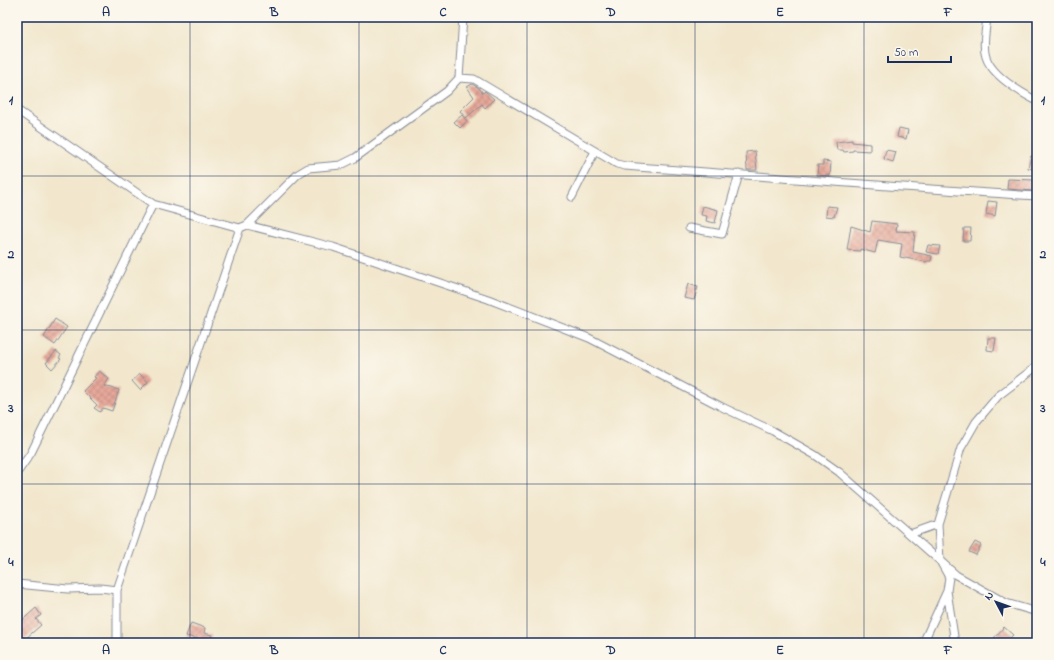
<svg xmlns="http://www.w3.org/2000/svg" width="1054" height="660" font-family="'Indie Flower',sans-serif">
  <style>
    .building { fill: url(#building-cross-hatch) }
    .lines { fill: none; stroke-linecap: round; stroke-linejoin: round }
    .street-casing { stroke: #868b96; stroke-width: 9 }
    .street { stroke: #fff; stroke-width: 7 }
    .grid { fill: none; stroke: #1b2f5e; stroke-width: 1; stroke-opacity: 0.55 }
    .neatline { fill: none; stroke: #1b2f5e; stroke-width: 1.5 }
    .grid-label { font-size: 13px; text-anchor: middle; font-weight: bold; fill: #1b2f5e }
  </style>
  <defs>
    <pattern id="building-cross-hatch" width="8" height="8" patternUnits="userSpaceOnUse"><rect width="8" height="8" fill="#e7a99a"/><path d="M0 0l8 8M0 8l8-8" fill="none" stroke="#ba8a81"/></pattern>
  </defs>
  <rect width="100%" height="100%" fill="#fbf7ec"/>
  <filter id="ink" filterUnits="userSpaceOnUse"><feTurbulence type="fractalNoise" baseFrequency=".025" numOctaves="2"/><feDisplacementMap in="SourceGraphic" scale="8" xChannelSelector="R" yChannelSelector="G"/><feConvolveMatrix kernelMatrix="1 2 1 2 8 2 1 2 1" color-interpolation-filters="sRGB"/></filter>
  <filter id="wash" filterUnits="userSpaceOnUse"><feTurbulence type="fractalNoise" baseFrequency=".012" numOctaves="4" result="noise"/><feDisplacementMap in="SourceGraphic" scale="16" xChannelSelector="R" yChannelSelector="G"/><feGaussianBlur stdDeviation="0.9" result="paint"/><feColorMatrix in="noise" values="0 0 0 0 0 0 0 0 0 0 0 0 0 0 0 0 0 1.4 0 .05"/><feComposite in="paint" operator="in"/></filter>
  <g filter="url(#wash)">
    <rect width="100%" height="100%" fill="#f2e7cd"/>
    <g id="blocks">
      <!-- building -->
      <path class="building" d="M472,84L479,88L483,93L485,91L494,99L485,108L482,104L466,118L460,111L474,97L467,87Z
        M462,115L467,121L460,128L454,122Z
        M899,128L908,130L906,139L897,137Z
        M852,140V142L870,144V151L853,150V151L844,152L843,150H837L836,142Z
        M886,150L896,152L893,162L884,159Z
        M755,151L757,170H747L746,152Z
        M1031,156L1037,157V170L1028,168Z
        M823,161L831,162L830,176L817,175L818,165H823Z
        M1008,179L1034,180L1033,191L1007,189Z
        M988,201L997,202L995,216L986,214Z
        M703,206L718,210L715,223L706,221L707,216L701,215Z
        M827,206L837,207L834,217L826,216Z
        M872,221L897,224L896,231L915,232L913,252L932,256L931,261H927L926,262L900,257L902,244L878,240L875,253L860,249V251L847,250L851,226L870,232Z
        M964,228H971L970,241H963Z
        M928,245L940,246L938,254L926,252Z
        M688,284L698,287L694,300L684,298Z
        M55,319L67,327L55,345L44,337Z
        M988,338H996L994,351L987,350Z
        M56,351L61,355L59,358L61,359L52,369L46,363Z
        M99,371L109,379L104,386L119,390L112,411L103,408L100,412L94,408L97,405L83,391L96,378L94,377Z
        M140,374L148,382L140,390L132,381Z
        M975,542L981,545L976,555L969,552Z
        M36,608L41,615L36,619L41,625L25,639L21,635L17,640V625Z
        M191,623L205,628L204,633L212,635L210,643H200L201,640L186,636Z
        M1004,627L1013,635L1005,643H999L994,638Z"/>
    </g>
  </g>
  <g filter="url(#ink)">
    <use href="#blocks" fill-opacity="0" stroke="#868b96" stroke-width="1"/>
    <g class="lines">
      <defs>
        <path id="street" d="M987,17C986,29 982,46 986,57C992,76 1020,92 1037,101
          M459,78L463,17
          M17,110L153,204L240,228L247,225L333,247L488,299L589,338L722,407L773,431L815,455L839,472L956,575L1006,603L1037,612
          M572,197L595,151
          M247,225L298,174L308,168L341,165L355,158L447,91L459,78L474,79L617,164L625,166C762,176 899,188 1037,196
          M689,228L722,234L739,174
          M17,473L31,453L153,204
          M910,534L938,524
          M17,584L68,589L100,588L117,590V643
          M117,590L240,228
          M923,643L947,591
          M955,643L947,591L949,577L940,561L938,524L961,448L976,422L998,396L1037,366"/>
      </defs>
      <!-- street casing -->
      <use href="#street" class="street-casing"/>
      <!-- street -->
      <use href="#street" class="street"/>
    </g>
  </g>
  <!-- grid -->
  <path class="grid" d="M190,17V643M359,17V643M527,17V643M695,17V643M864,17V643M17,176H1037M17,330H1037M17,484H1037"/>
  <!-- margin -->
  <rect width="1054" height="660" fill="none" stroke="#fbf7ec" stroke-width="44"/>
  <!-- north arrow -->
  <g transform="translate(996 602) rotate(311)" stroke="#fbf7ec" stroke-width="3" paint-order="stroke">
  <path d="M0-3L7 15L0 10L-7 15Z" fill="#1b2f5e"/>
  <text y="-6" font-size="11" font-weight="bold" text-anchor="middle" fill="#1b2f5e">N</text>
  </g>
  <!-- scale -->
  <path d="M888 56v6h63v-6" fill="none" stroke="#1b2f5e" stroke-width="2"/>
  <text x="894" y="56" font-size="12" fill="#1b2f5e" stroke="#fbf7ec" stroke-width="3" paint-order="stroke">50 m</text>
  <rect x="22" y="22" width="1010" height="616" class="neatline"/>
  <g class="grid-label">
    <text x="106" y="16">A</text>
    <text x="274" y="16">B</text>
    <text x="443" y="16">C</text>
    <text x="611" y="16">D</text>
    <text x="780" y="16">E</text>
    <text x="948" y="16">F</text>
    <text x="11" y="104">1</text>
    <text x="1043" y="104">1</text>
    <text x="11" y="258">2</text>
    <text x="1043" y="258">2</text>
    <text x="11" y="412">3</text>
    <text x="1043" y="412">3</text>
    <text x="11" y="566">4</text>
    <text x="1043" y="566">4</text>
    <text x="106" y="654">A</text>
    <text x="274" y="654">B</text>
    <text x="443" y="654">C</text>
    <text x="611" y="654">D</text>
    <text x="780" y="654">E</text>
    <text x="948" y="654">F</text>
  </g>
</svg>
